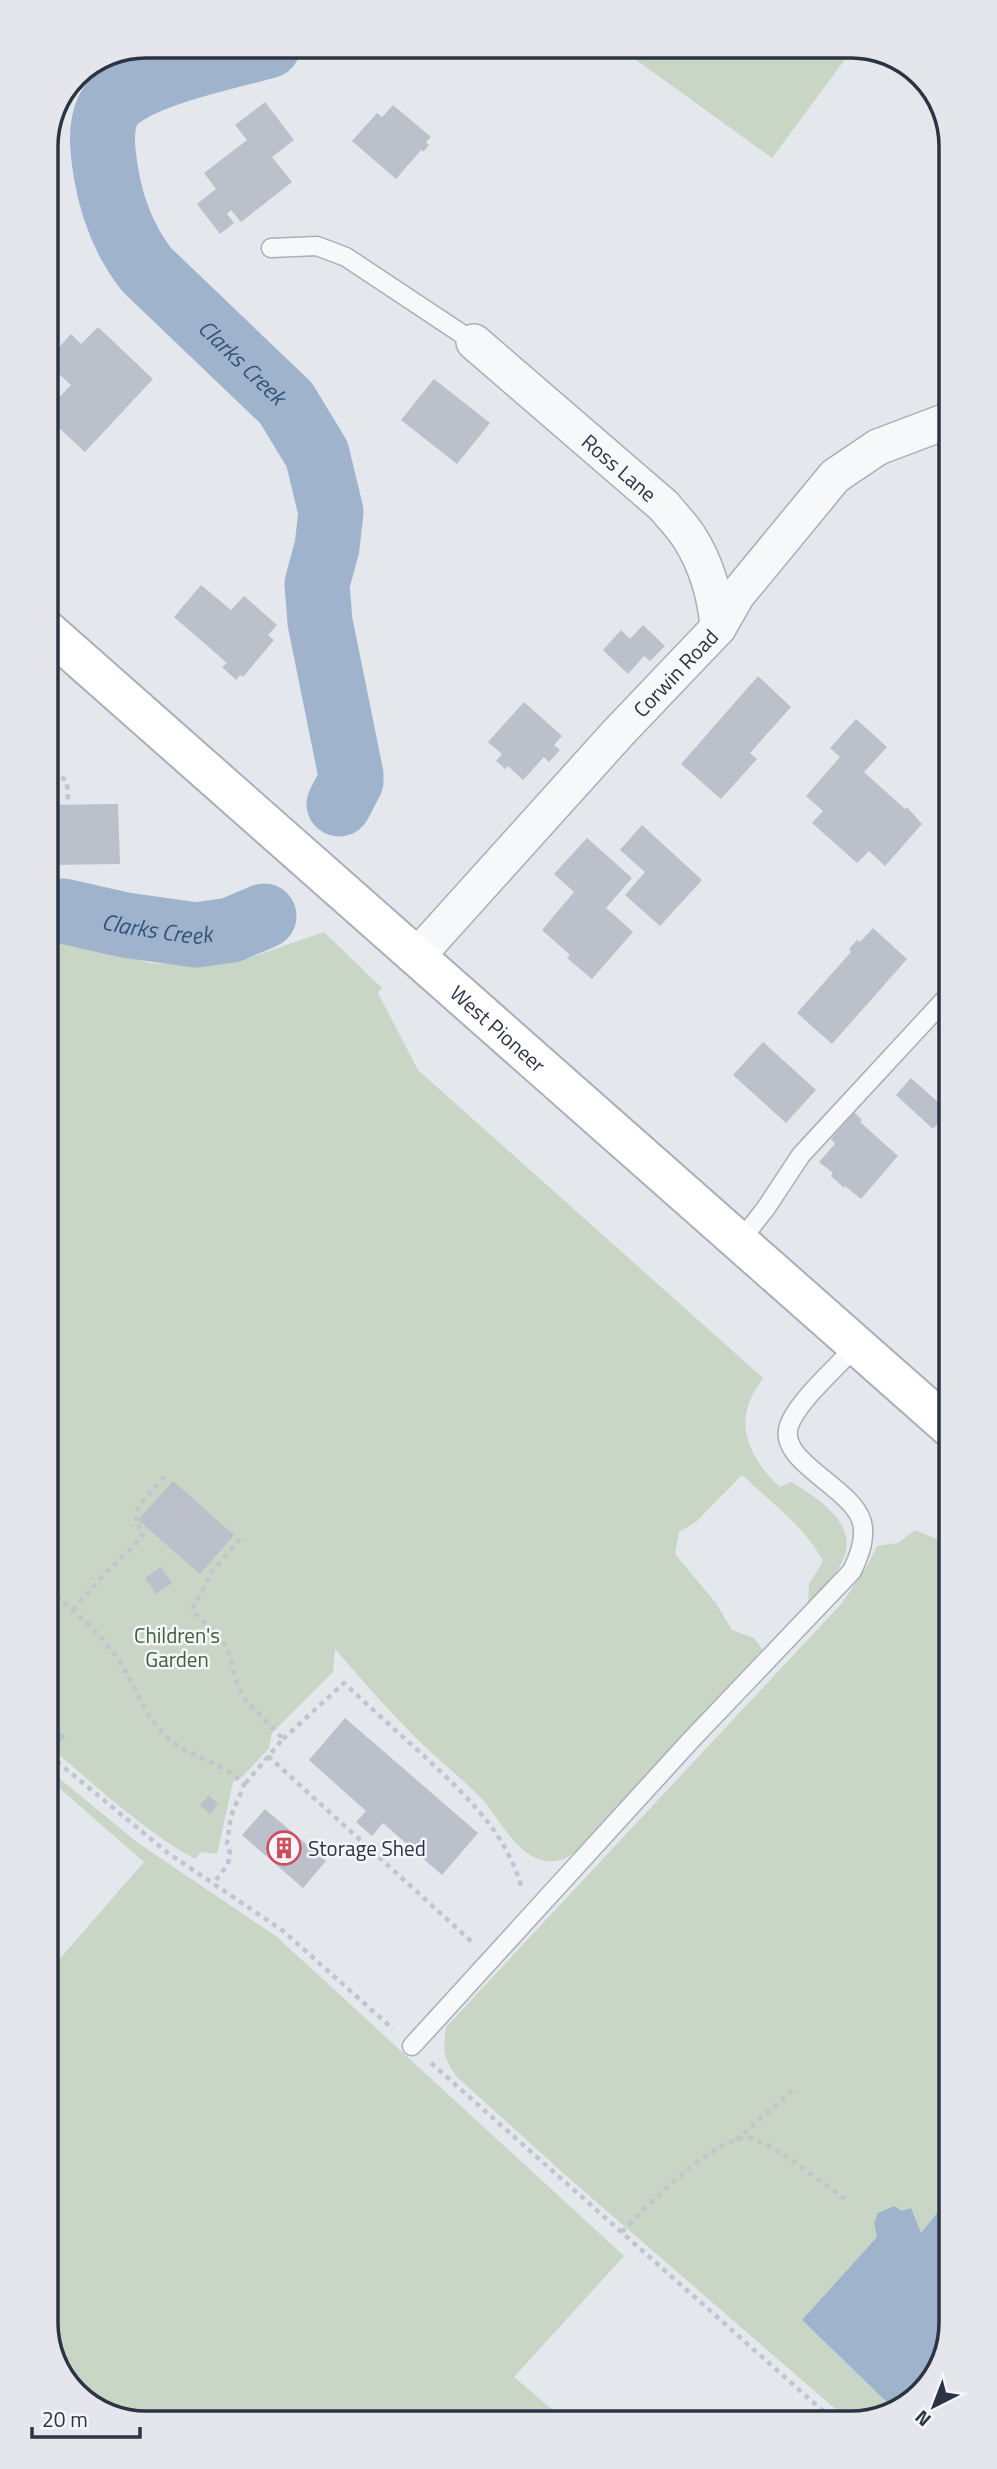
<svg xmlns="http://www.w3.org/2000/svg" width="997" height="2469" font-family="'Titillium Web',sans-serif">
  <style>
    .green { fill: #c9d6c5 }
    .water { fill: #9fb4cc }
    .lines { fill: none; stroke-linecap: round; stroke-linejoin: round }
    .river { stroke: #9fb4cc; stroke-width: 65 }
    .building { fill: #bbc0ca }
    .service-casing { stroke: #a9aeb7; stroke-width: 21 }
    .minor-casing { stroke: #a9aeb7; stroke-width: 38 }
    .secondary-casing { stroke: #a9aeb7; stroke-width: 42 }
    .path { stroke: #c2c5cb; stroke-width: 4.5; stroke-dasharray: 5 5; stroke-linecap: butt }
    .service { stroke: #f7f8fa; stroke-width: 18 }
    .minor { stroke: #f7f8fa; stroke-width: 35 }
    .secondary { stroke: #fff; stroke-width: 38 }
    .labels { text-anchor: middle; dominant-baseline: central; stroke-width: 5; stroke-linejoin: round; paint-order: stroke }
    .street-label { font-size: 21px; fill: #2b3445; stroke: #f4f6f9 }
    .park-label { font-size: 21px; fill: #3f6138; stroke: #f4f6f9 }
    .poi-label { font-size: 21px; fill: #2b3445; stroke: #f4f6f9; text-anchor: start }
    .water-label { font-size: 23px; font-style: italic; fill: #34527a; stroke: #f4f6f9 }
    .rim { fill: none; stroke: #2b3445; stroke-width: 3.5 }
  </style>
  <rect width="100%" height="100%" fill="#e4e7ec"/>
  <!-- green -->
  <path class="green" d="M617,46H855L772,158Z
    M324,932L382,988L378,993L418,1070L763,1378C758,1386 752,1394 749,1403C737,1435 757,1466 780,1487L791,1482C818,1498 861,1525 842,1562C834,1578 820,1592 808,1606L809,1584L823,1561C805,1527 770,1501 742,1475L696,1522L679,1532L675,1554L716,1603L732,1630L754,1638L764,1652L596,1835C580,1846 568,1864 546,1861C514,1856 499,1815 478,1795C458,1775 435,1757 415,1737C387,1709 361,1679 335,1649L333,1672L272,1733L269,1748L243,1776L233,1782L217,1854L201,1852L195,1859C140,1828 96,1786 49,1746L48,940H70L150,963L192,965L237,962Z
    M915,1530L939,1540L950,1548L951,2199H948L921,2234L874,2223L877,2237L802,2320L895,2410L883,2418L847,2419L571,2180L457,2077C443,2057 443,2051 446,2027L842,1603L867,1566L877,1546L898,1543Z
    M49,1770L138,1843L277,1937L624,2256L514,2377L564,2420L139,2423L84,2403L51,2355L50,1970L144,1862L49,1779Z"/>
  <!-- water -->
  <path class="water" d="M949,2198L951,2199V2324L931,2384L895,2410L802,2320L877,2237L874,2223L878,2213L894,2206L902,2211L911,2208L921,2233Z"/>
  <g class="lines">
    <!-- river -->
    <g class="river">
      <path id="s1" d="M268,46C232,56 125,77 108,110C99,129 103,154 106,173C112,209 125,242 147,270L286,403L317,454L331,512L327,547L317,584L320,622L351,775V781L339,804"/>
      <path id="s2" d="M47,913L63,911L125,925L196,935L231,930L264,916"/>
    </g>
  </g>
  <!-- building -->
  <path class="building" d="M265,102L294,140L272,157L292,182L241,222L231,210L227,214L234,223L220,234L197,204L216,189L204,173L247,140L235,125Z
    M393,105L431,137L426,142L429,145L423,152L421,150L396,179L352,141L377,113L382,117Z
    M947,306V330L938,327Z
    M98,327L153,379L85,452L46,416V411L71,385L46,362L71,334L81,344Z
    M434,379L490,423L457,464L401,420Z
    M201,585L231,610L244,596L277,625L268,635L274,640L243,677L240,675L236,680L222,667L227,663L174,617Z
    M643,625L665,646L650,661L644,656L628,674L603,650L621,630L630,639Z
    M758,676L791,707L750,753L757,759L721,799L681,764Z
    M524,702L562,736L554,745L560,750L549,762L544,757L523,780L508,766L505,769L496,761L502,754L488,742Z
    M856,719L887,747L864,772L905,809L907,807L922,824L885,866L869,851L857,863L812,823L823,811L806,796L840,757L830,748Z
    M118,804L120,864L47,865V805Z
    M642,825L702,880L660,926L625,895L645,872L620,850Z
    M587,838L632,878L606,908L633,932L592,979L567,958L570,955L542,930L574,892L554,874Z
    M873,928L907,959L832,1044L797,1013L851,952L849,949L857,940L860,942Z
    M763,1042L816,1090L786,1123L733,1075Z
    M911,1078L949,1112L933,1129L896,1095Z
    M854,1112L862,1120L860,1122L898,1156L861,1199L845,1186L844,1188L831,1176L833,1173L819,1162L835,1144L831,1139Z
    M173,1481L234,1535L200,1574L138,1520Z
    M161,1567L172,1583L156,1594L145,1578Z
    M345,1718L478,1833L442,1875L383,1823L372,1836L356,1822L366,1811L309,1760Z
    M54,1727L65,1736L58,1745L49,1738V1732Z
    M209,1795L218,1804L210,1814L200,1805Z
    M265,1809L326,1861L303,1888L242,1835Z"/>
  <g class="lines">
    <defs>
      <path id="service" d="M271,248L317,246L346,257L474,342
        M740,1241L766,1208L801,1155L948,996
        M412,2046L691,1740L852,1571C858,1558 864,1544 863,1529C862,1489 772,1463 790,1423C801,1398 838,1366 857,1345"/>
      <g id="minor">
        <path id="s3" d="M474,342L664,506C672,516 682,526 689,537C706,563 716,597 718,628"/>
        <path id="s4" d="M418,955L618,733L718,628L737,595L835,476L878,447L947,421"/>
      </g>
      <g id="secondary">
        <path id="s5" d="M47,630L949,1427"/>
      </g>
    </defs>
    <!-- service casing -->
    <use href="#service" class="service-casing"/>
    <!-- minor casing -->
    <use href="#minor" class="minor-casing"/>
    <!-- secondary casing -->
    <use href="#secondary" class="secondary-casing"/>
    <!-- path -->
    <path class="path" d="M47,763L67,782L68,804
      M240,1539L212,1572L193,1607L194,1612L222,1639L228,1651L236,1680L243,1697L283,1739L244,1785
      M49,1589C73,1611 99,1631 118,1659C137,1687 143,1716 170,1740C193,1759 224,1762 244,1785L231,1816L227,1844L230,1853L228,1864L213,1884
      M73,1610L110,1568L135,1545L144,1532L135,1522L139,1505L167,1474
      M283,1739L344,1683C370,1707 396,1731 423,1755C464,1794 505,1830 521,1886
      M49,1755L168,1853L282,1930L393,2029
      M268,1756L472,1942
      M431,2063L832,2419
      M736,2140L793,2090
      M622,2232C643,2209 717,2134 750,2138C768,2140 831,2189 849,2202"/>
    <!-- service -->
    <use href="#service" class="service"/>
    <!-- minor -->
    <use href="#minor" class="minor"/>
    <!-- secondary -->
    <use href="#secondary" class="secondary"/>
  </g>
  <!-- icons -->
  <defs>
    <symbol id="building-ring" viewBox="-11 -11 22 22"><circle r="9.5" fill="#f4f6f9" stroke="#d1495b" stroke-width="1.5"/><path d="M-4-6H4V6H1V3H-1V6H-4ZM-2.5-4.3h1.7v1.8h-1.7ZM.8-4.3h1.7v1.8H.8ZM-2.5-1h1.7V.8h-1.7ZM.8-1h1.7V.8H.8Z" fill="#d1495b"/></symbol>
  </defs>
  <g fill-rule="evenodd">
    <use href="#building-ring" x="265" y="1829" width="38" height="38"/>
  </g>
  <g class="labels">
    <!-- street labels -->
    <g class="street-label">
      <text stroke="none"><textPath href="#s3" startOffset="192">Ross Lane</textPath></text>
      <text stroke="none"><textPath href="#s4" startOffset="382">Corwin Road</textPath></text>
      <text stroke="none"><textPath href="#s5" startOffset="602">West Pioneer</textPath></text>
    </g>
    <!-- park labels -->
    <g class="park-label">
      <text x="177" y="1635">Children's<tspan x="177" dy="24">Garden</tspan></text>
    </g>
    <!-- poi labels -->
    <g class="poi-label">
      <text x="308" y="1848">Storage Shed</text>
    </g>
    <!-- water labels -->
    <g class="water-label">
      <text stroke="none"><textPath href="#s1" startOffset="478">Clarks Creek</textPath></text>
      <text stroke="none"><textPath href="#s2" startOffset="112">Clarks Creek</textPath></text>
    </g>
  </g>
  <!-- crop -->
  <path d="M0 0H997V2469H0ZM146 58H851A88 88 0 0 1 939 146V2323A88 88 0 0 1 851 2411H146A88 88 0 0 1 58 2323V146A88 88 0 0 1 146 58Z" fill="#e4e6eb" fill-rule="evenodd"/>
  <path class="rim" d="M146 58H851A88 88 0 0 1 939 146V2323A88 88 0 0 1 851 2411H146A88 88 0 0 1 58 2323V146A88 88 0 0 1 146 58Z"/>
  <!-- north arrow -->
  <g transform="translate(934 2406) rotate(222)" stroke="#f4f6f9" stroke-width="5" paint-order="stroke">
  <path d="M0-5L12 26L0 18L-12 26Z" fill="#2b3445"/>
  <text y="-10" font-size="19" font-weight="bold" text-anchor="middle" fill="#2b3445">N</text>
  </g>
  <!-- scale -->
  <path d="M32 2427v10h108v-10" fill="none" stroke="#2b3445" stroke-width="3.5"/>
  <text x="42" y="2427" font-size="21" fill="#2b3445" stroke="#f4f6f9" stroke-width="5" paint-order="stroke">20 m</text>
</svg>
